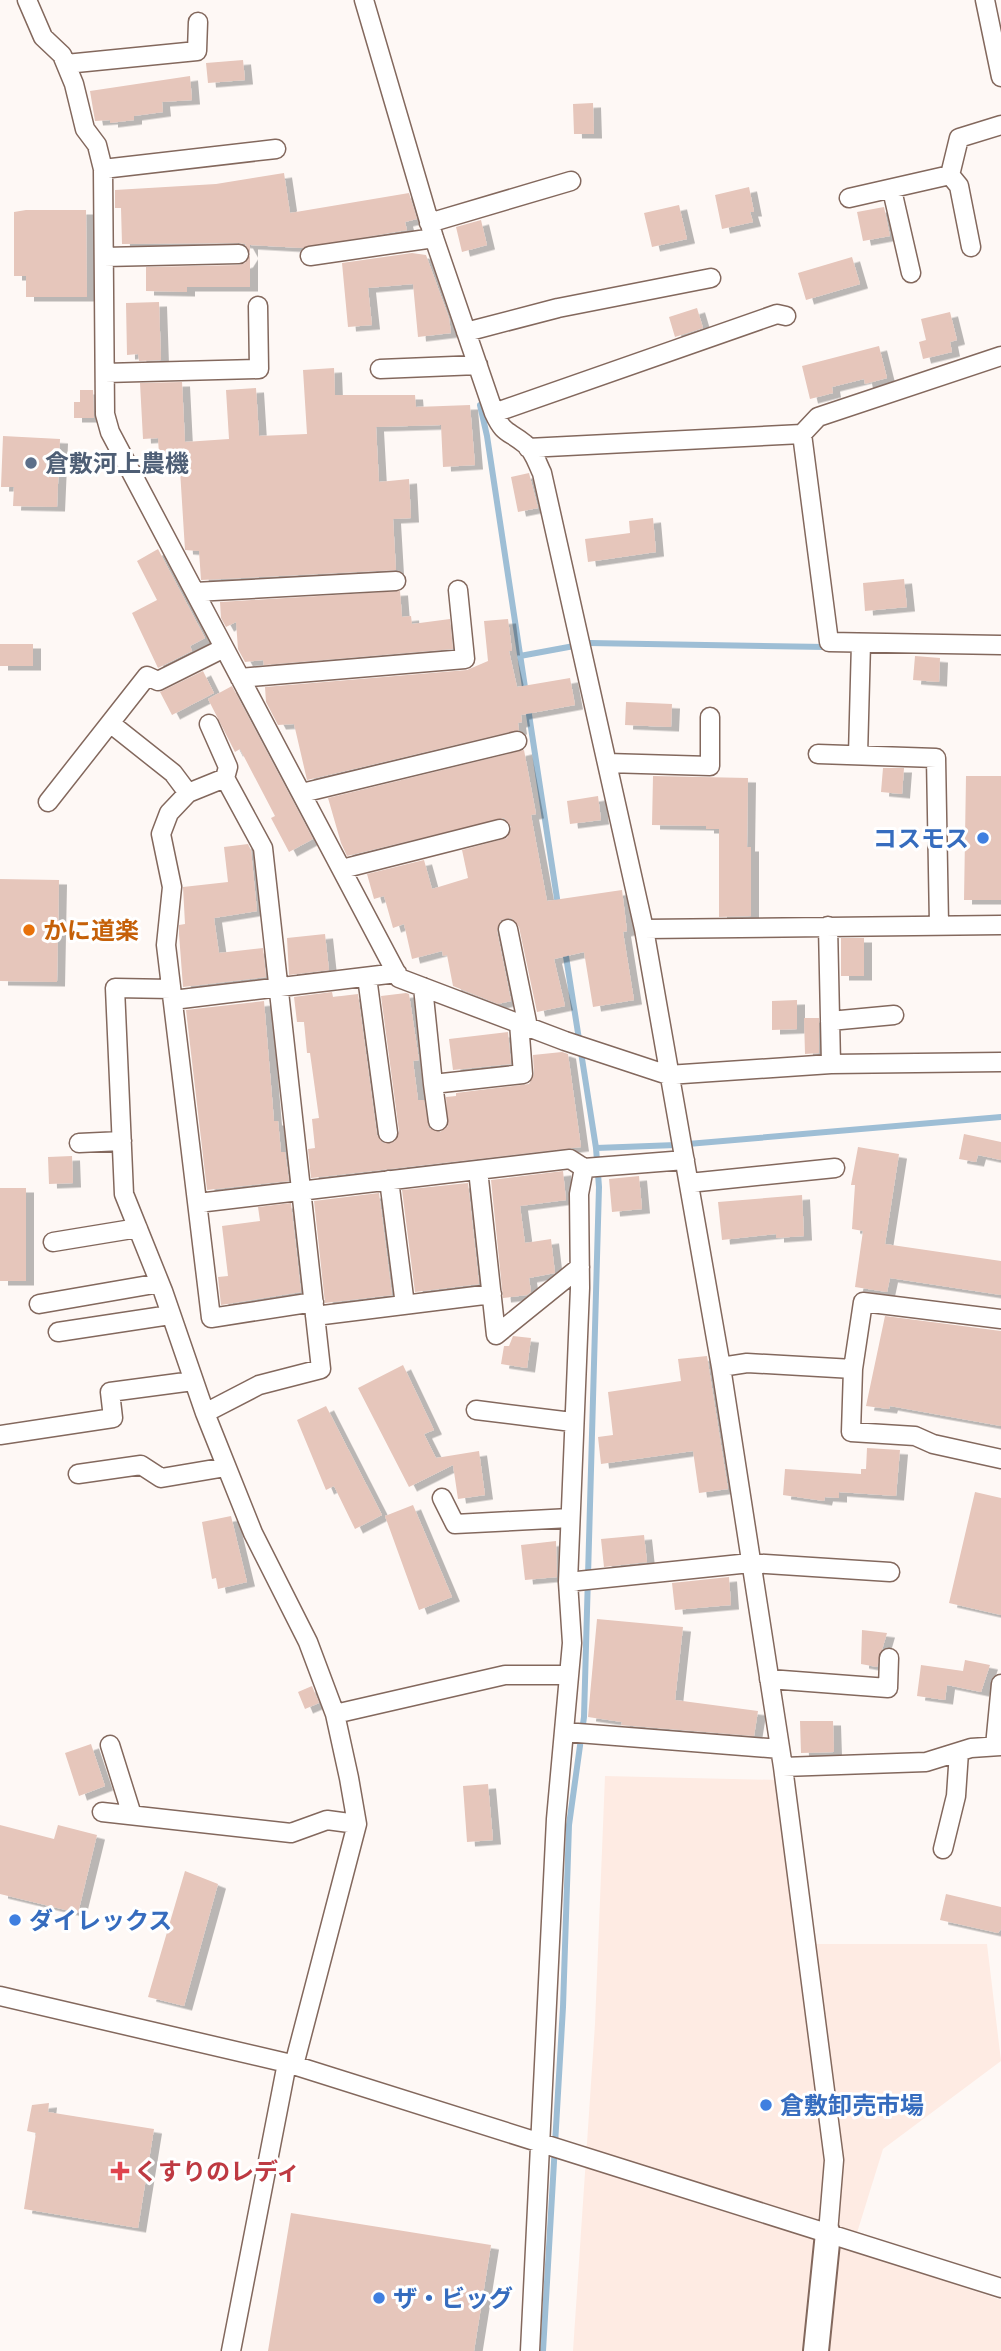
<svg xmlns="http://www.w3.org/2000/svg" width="1001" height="2351" font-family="'PT Sans Narrow','Noto Sans JP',sans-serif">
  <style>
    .commercial { fill: #feebe3 }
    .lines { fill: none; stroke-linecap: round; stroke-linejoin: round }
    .stream { stroke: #9ebed5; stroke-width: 6 }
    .building { fill: #e6c6bb; filter: url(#shadow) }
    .street-casing { stroke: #83685d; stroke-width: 21 }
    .secondary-casing { stroke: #83685d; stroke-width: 28 }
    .street { stroke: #fff; stroke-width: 18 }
    .secondary { stroke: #fff; stroke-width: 24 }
    .service-dot { fill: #5c6f8a; stroke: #fff; stroke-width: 2.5 }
    .shop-dot { fill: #3f7fe0; stroke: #fff; stroke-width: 2.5 }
    .food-dot { fill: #e8710a; stroke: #fff; stroke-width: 2.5 }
    .health-dot { fill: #e0444e; stroke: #fff; stroke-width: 2.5 }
    .labels { text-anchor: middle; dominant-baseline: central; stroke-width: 6; stroke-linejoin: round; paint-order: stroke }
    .service-label { font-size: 24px; font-weight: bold; fill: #4e5e75; stroke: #fff; text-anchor: start }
    .shop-label { font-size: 24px; font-weight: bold; fill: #366cbe; stroke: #fff; text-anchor: start }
    .food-label { font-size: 24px; font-weight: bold; fill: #c56008; stroke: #fff; text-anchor: start }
    .health-label { font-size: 24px; font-weight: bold; fill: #be3a42; stroke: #fff; text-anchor: start }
  </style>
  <defs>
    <filter id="shadow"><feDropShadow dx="8" dy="4.5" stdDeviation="0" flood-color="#0004"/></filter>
  </defs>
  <rect width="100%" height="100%" fill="#fef8f5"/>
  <!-- commercial -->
  <path class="commercial" d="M605,1776L780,1780L801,1944H987L1001,2061L883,2149L852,2249L1001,2300V2351H573L595,2024Z"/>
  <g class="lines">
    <!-- stream -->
    <path class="stream" d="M480,405L487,436L526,694
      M589,643L826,647
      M520,656L574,646
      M528,708L558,905
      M596,1148L676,1145L1001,1117
      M543,2351L563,2007L569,1825L584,1717L599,1187L596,1148L565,950"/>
  </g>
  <!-- building -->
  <path class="building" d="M243,60L245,80L208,83L206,63Z
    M190,76L192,100L162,102L163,112L134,116V120L110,123V120L95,121L90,91Z
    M593,103L594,134H574L573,104Z
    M284,173L290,213L409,193L417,219L405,222L407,230L302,248L250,245V253L245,244L239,243L122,244L121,208H115V190L216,184Z
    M749,187L754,212H750L753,222L722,229L715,195Z
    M679,205L687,239L652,247L644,213Z
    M884,207L890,236L863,241L857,212Z
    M26,210H86L87,297H26V276H14V212Z
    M481,220L487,245L462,252L456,227Z
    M412,253L426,255L449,318L451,333L418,337L413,284L368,288L372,325L348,327L342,263Z
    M250,255V287H187V292L146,291V267L239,265L245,263Z
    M852,257L860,284L806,300L798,273Z
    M159,302L161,360L139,361L138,354L127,355L126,303Z
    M697,308L703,328L675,337L669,317Z
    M950,312L957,340L950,342L952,352L923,359L919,342L926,340L921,319Z
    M879,346L887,378L865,384L864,379L832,387L833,393L810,399L802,366Z
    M334,368L335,395H415L416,407L470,405L475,465L443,467L441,425L376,427L379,482L409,479L411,518L393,519L396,570L201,580L199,551L185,550L180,470L160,471L158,438L143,439L140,383L182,382L185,442L229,439L226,390L256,388L259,436L307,434L303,370Z
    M80,390H93L94,418H74V402H80Z
    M3,436L60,439L57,507L13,506L14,487H1Z
    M529,473L538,508L518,512L511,477Z
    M653,518L656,552L588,562L585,539L630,533L629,521Z
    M158,549L205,638L190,646L192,651L158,668L132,613L157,600L137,561Z
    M904,579L907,607L865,611L863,583Z
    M400,591L402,617L411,616L412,624L450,619L453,649L264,665L263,660L245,662L238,649L236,622L226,627L221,618L220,602Z
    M508,619L512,651H509L517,687L570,678L575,705L521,715L522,722L518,723L519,730L307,780L294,724L278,725L266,702L265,687L467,670L488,661L484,621Z
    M0,644H33V666H0Z
    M915,656L940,658L939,682L913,680Z
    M203,671L214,693L172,715L160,692Z
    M232,686L313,839L289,852L271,818L275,816L240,749L235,752L208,699Z
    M626,702L672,704L671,727L625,725Z
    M524,750L536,814L531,815L547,901L622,890L627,931L623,932L634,1000L593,1007L584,952L554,959L565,1006L537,1012L519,927L511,918L501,920L497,931L511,1001L498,1004L453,986L447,955L443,956L442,951L412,959L404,924L393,928L384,896L374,899L367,874L424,860L432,889L468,878L462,850L507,838L511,827L504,818L347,856L341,843L328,798Z
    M883,768H904L902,794L881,792Z
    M653,776L748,778L747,847H751V916L719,917V829H706V826L652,825Z
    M966,776H1001V900H964Z
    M598,796L601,820L570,824L567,801Z
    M248,844L251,850L257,911L214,918L219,953L263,948L266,977L183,987L179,934V925L185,924L183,887L228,882L224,847Z
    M0,879L59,880L57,982L0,981Z
    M325,934L329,970L289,975L287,938Z
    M841,938H864V976H841Z
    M332,992L333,997L358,994L377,1135L383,1143L394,1142L399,1131L381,996L406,993L409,994L419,1060L413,1061L418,1100H424L429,1128L440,1132L448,1126L446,1097L456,1096V1093L529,1084L534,1074L533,1055L562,1052L568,1054L581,1147L311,1178L308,1149L315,1148L312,1119L319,1118L310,1053H307L304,1022H297L294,997Z
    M797,1000V1029L772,1030V1001Z
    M264,1001L274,1121H278L281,1152H285L289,1181L207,1190L186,1010Z
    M804,1018H819V1053L805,1054Z
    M508,1032L511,1064L453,1070L449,1039Z
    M964,1134L1001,1142V1160L978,1155L976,1162L959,1159Z
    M858,1147L899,1154L885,1244L1001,1261V1295L890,1278L887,1292L855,1287L863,1231L852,1229L855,1185H851Z
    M72,1156L73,1183L49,1184L48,1157Z
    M563,1171L566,1200L520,1206L525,1243L551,1239L555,1273L529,1278L531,1292L527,1295L503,1298L491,1180Z
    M639,1176L642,1209L612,1212L609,1179Z
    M468,1183L479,1284L415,1292L402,1190Z
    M0,1188H26V1281H0Z
    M379,1193L392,1295L325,1303L314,1201Z
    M802,1195L804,1236L776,1238V1234L722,1240L718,1202Z
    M291,1203L301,1292L221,1305L218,1277L228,1276L222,1226L260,1221L258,1207Z
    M885,1316L1001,1331V1426L890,1406L889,1409L866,1406Z
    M513,1336L531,1338L527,1368L501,1364L504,1346H509Z
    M707,1356L728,1489L699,1493L693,1451L601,1464L598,1437L613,1435L608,1392L681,1381L678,1359Z
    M403,1365L434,1430L424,1434L436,1458L479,1451L485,1495L458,1499L453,1465L409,1487L358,1388Z
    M326,1406L382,1515L355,1529L334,1486L326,1490L297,1420Z
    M867,1448L900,1450L896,1496L839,1492V1498L825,1497L824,1501L783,1495L785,1469L861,1474V1469H866Z
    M975,1492L1001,1498V1615L949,1603Z
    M413,1505L452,1597L419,1610L385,1516Z
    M231,1516L247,1582L218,1589L216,1578L212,1579L202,1522Z
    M644,1535L647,1562L604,1567L601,1539Z
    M556,1541L557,1577L525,1580L521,1545Z
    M729,1577L731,1605L675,1610L672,1583Z
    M597,1619L683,1627L675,1700L758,1711L754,1736L621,1725L622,1722L588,1717Z
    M862,1630L887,1633L877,1667L861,1664Z
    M965,1660L990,1665L981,1692L947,1685L945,1700L917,1696L921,1665L963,1671Z
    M312,1686L319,1703L305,1709L298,1692Z
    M800,1721H833L834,1752L801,1753Z
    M91,1744L105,1786L79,1796L65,1753Z
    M488,1784L493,1840L467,1842L463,1786Z
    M0,1825L54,1839L58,1825L97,1835L78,1913L0,1894Z
    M185,1871L218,1884L184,2006L148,1997Z
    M946,1894L1001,1907V1929L998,1933L940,1920Z
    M49,2103L48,2112L154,2129L138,2228L24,2209L36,2133L27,2131L32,2105Z
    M291,2213L491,2245L474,2351H268Z"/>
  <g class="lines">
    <defs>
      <path id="street" d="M27,0L43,37L62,55L74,84L85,129L97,145L103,169L105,414L110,432L399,978L565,1041L668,1075L831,1064
        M364,0L434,238L494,413C504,435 508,430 525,444C534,451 537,463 542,473L644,929L721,1367L783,1767L834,2160L828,2233
        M985,0L1001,77
        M66,64L197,51L198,22
        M103,169L276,149
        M950,175L959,186L971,247
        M892,190L911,273
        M849,198L950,175L959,138L1001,125
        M429,223L571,181
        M310,256L434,238
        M104,257L239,254
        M466,332L558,308L711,278
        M380,369L478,365
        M105,373L259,369L258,306
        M494,413L777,314L786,316
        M802,434L829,642L1001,645
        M528,448L802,434L818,417L1001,356
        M195,592L396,581
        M240,678L465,659L458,590
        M110,723L173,773L188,793
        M209,724L228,767L225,778
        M818,754L936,758L939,924
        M858,755L861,643
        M607,763L710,766V717
        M302,793L517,741
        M48,802L147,676L158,681L224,648
        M342,869L500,829
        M828,926L831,1064L1001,1062
        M508,929L528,1027
        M644,929L1001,925
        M367,977L388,1133
        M423,987L433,1084L523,1074L519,1023
        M171,989L115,988L124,1194L163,1291L205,1413L253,1533L308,1642L335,1714L349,1778L357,1824L294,2065
        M173,1000L397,973
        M830,1021L894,1015
        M433,1084L438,1121
        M79,1143L122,1141
        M478,1170L496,1335L580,1267
        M389,1180L405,1305
        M689,1183L835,1168
        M198,1203L570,1159L584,1168
        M53,1242L138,1228
        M39,1304L160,1283
        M315,1316L492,1294
        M58,1332L170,1315
        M721,1367L747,1363L853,1369L863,1302L1001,1319
        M853,1369L851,1432L915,1436L933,1444L1001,1459
        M476,1410L572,1422
        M205,1413L259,1385L321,1369L263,848L225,778L188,793L169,813L161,834L172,887L166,945L211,1318L314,1302
        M0,1435L113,1418L110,1392L193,1381
        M78,1474L141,1465L161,1478L226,1467
        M442,1498L455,1524L570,1518
        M568,1582L750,1563L890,1572
        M769,1679L888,1688L889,1658
        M335,1714L505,1675H569
        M565,1732L780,1749
        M110,1745L132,1815
        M995,1746L1001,1684
        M783,1767L926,1762L971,1748L1001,1746
        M102,1812L291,1833L327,1820L357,1824
        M943,1849L956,1796L959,1752
        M0,1996L287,2063L1001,2288
        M231,2351L287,2063
        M530,2351L556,1819L572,1643L568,1582L580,1288L579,1194L584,1168L685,1160"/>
      <path id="secondary" d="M816,2351L828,2233"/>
    </defs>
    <!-- street casing -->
    <use href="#street" class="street-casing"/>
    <!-- secondary casing -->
    <use href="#secondary" class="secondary-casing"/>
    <!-- street -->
    <use href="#street" class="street"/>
    <!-- secondary -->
    <use href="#secondary" class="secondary"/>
  </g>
  <!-- markers -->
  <circle class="service-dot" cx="31" cy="463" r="7"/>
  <g class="shop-dot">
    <circle cx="983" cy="838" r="7"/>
    <circle cx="15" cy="1920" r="7"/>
    <circle cx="766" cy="2105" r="7"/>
    <circle cx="379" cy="2298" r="7"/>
  </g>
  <circle class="food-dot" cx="29" cy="930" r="7"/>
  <path class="health-dot" d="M116.5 2160.5h7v7h7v7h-7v7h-7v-7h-7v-7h7z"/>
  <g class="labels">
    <!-- service labels -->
    <g class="service-label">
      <text x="45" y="463">倉敷河上農機</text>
    </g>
    <!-- shop labels -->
    <g class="shop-label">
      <text x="969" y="838" text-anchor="end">コスモス</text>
      <text x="29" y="1920">ダイレックス</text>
      <text x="780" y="2105">倉敷卸売市場</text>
      <text x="393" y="2298">ザ・ビッグ</text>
    </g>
    <!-- food labels -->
    <g class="food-label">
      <text x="43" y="930">かに道楽</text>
    </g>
    <!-- health labels -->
    <g class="health-label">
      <text x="134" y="2171">くすりのレディ</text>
    </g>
  </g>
</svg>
